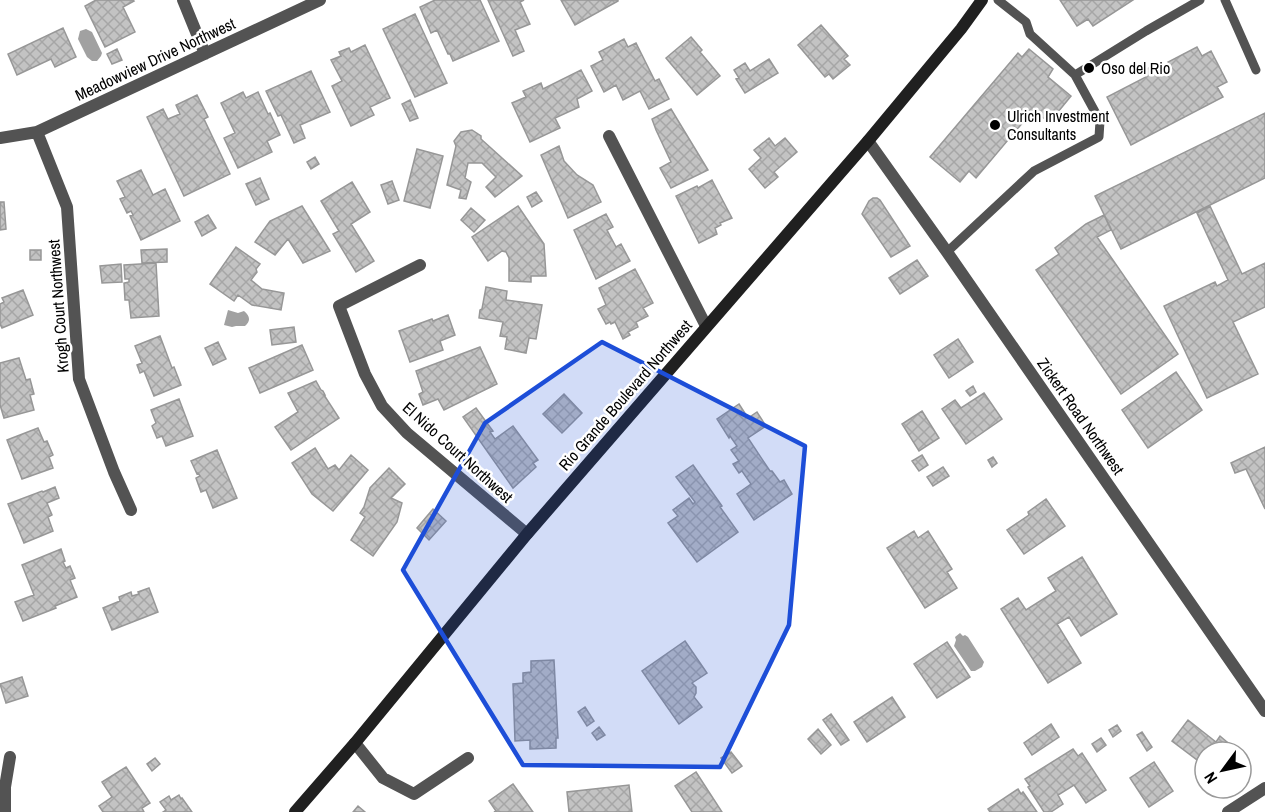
<svg xmlns="http://www.w3.org/2000/svg" width="1265" height="812" font-family="'Archivo Narrow',sans-serif">
  <style>
    .water { fill: #a1a1a1 }
    .building { fill: url(#building-cross-hatch); stroke: #979797; stroke-width: 1.5 }
    .lines { fill: none; stroke-linecap: round; stroke-linejoin: round }
    .service { stroke: #535353; stroke-width: 9 }
    .minor { stroke: #535353; stroke-width: 12 }
    .tertiary { stroke: #535353; stroke-width: 12 }
    .secondary { stroke: #202020; stroke-width: 12 }
    .marked { fill: #1d4ed8; fill-opacity: 0.2; stroke: #1d4ed8; stroke-width: 4.5; stroke-linejoin: round }
    .poi-dot { fill: #000; stroke: #fff; stroke-width: 2 }
    .labels { text-anchor: middle; dominant-baseline: central; stroke-width: 5; stroke-linejoin: round; paint-order: stroke }
    .street-label { font-size: 16px; fill: #000; stroke: #fff }
    .poi-label { font-size: 16px; fill: #000; stroke: #fff; text-anchor: start }
  </style>
  <defs>
    <pattern id="building-cross-hatch" width="8" height="8" patternUnits="userSpaceOnUse" patternTransform="scale(1.5)"><rect width="8" height="8" fill="#c3c3c3"/><path d="M0 0l8 8M0 8l8-8" fill="none" stroke="#a6a6a6"/></pattern>
  </defs>
  <rect width="100%" height="100%" fill="#fff"/>
  <!-- water -->
  <path class="water" d="M86,29L92,32L102,53L101,56L97,61H92L87,57L78,39L80,31Z
    M228,310L238,313L244,311C250,316 251,321 245,326H236L232,327L224,325Z
    M960,633L963,636L965,635L968,637L984,662L982,667L975,671H971L954,646L956,640L955,637Z"/>
  <!-- building -->
  <path class="building" d="M96,0H133L134,1L123,7L135,32L105,47L85,6Z
    M435,0H480L499,41L453,61L450,54H448L437,30L431,33L420,7Z
    M488,0H524L520,2L530,24L515,30L524,51L513,56Z
    M561,0H618V1L575,25Z
    M1060,0H1133L1093,26L1088,19L1077,26Z
    M415,14L447,83L415,97L383,29Z
    M821,25L848,56L844,59L850,65L833,79L829,74L825,77L798,45Z
    M63,28L76,57L55,67L51,59L17,75L8,54Z
    M691,37L702,50L700,52L720,76L697,95L666,58Z
    M624,39L628,47L636,43L655,81L659,79L669,99L649,109L640,91L623,100L616,85L604,92L591,66L603,60L599,52Z
    M365,45L390,98L370,107L374,115L351,126L332,86L342,81L331,60L341,56L339,52L349,48L351,52Z
    M1197,47L1202,56L1211,51L1227,82L1217,87L1223,97L1131,145L1107,97L1146,77L1143,71L1156,64L1161,72L1170,67L1168,62Z
    M117,49L122,60L112,64L107,54Z
    M1029,49L1053,69L1048,77L1071,96L1049,123L1038,113L1039,112L1035,108L976,178L969,171L960,182L930,157L1018,53L1022,57Z
    M769,59L778,73L745,93L736,79L739,78L734,70L745,63L750,71Z
    M581,70L592,91L577,99L579,107L555,118L560,128L530,142L512,103L526,97L523,91L541,83L543,89Z
    M311,71L330,112L300,125L305,138L294,143L281,115L278,116L266,91Z
    M243,92L246,98L258,92L268,114L270,113L280,135L267,141L272,152L238,168L224,138L235,133L221,103Z
    M197,95L208,117L204,119L230,174L184,196L147,117L163,109L168,119L180,114L176,105Z
    M410,100L418,118L410,121L402,104Z
    M671,109L708,170L671,188L660,168L671,162L656,130L652,119Z
    M1265,113V178L1121,249L1095,196Z
    M472,130L481,136V139L522,176L495,197L486,187L496,177L482,163H468L465,178L471,182L466,199L459,198L461,190L447,185L456,146L454,141L461,132Z
    M769,138L775,146L785,138L797,152L774,172L778,177L765,188L749,169L761,158L754,150Z
    M559,146L564,161L577,175L593,185L601,202L568,218L541,155Z
    M417,149L443,156L430,208L404,201Z
    M315,157L319,164L311,169L307,162Z
    M141,170L153,195L165,189L180,221L141,240L130,216L133,215L131,211L127,213L120,199L125,197L117,181Z
    M260,178L269,199L256,205L246,184Z
    M712,180L732,218L720,223L721,225L715,228L717,234L699,243L676,196L697,186L698,188Z
    M392,181L399,200L388,204L381,185Z
    M352,182L370,212L351,224L374,261L356,272L333,234L339,231L321,201Z
    M536,192L542,201L532,207L527,197Z
    M873,198H877L880,200L910,246L891,257L862,214L869,201Z
    M0,202H4L6,229L0,230Z
    M302,206L330,251L303,263L288,239L275,255L255,242L270,221Z
    M518,206L544,244L546,276H531V282L509,281V258L506,252L502,251L488,261L472,237Z
    M1210,206L1242,274L1265,263V307L1233,322L1258,374L1207,398L1164,306L1215,282L1217,286L1228,280L1197,213Z
    M471,208L485,220L474,232L461,220Z
    M606,214L613,227L607,230L616,247L621,244L630,261L596,279L574,230Z
    M208,215L216,228L202,236L195,222Z
    M1104,215L1111,230L1097,237L1178,354L1121,394L1036,270L1059,254L1055,248L1086,224Z
    M236,247L260,264L256,269L257,272L251,280L262,289L284,293L281,310L252,305L238,295L234,301L210,284Z
    M167,249V262L142,263L141,250Z
    M30,250H41V260H30Z
    M917,260L928,276L900,294L889,278Z
    M156,263L159,316L131,318L129,300H125L124,283L129,282V279H125L124,265Z
    M121,264L122,282L102,283L100,266Z
    M635,269L653,303L643,308L648,316L636,322L638,327L628,332L630,335L623,339L615,322L611,324L610,322L606,324L598,309L606,305L599,288Z
    M486,287L507,291L506,300L542,305L536,339L529,338L526,353L505,349L507,337L500,336L503,322L479,318L480,310L482,309Z
    M23,290L33,315L2,328L0,324V304L4,302L2,298Z
    M448,315L455,335L440,341L443,350L410,362L399,331L432,319L433,321Z
    M294,327L296,342L272,345L270,330Z
    M160,336L172,368L174,367L181,385L154,396L144,371L140,373L137,365L142,363L135,346Z
    M958,339L973,362L949,378L934,355Z
    M218,342L226,359L213,365L205,348Z
    M302,345L313,370L260,393L249,368Z
    M480,347L497,384L444,410L438,399L423,405L419,394L423,392L416,371Z
    M19,358L26,380L30,379L34,394L30,395L34,410L4,418L0,405V363Z
    M1176,372L1202,410L1148,448L1122,410Z
    M316,381L321,390L323,391L325,395H324L339,418L291,450L275,427L298,412L288,393Z
    M973,386L976,392L970,396L966,391Z
    M984,393L1002,419L966,444L942,409L955,400L961,408Z
    M564,394L582,413L562,433L543,414Z
    M179,399L193,436L166,446L162,436L157,438L152,426L156,423L151,410Z
    M739,404L748,418L757,412L766,426L748,438L770,471H772L780,482L784,480L792,494L754,520L737,494L751,484L742,471L739,473L733,464L739,461L731,450L737,446L730,436L729,438L717,419Z
    M476,408L493,431L490,432L495,439L513,426L538,460L533,463L536,467L513,488L463,417Z
    M922,411L939,438L919,451L902,424Z
    M38,428L44,442L47,441L53,455L49,457L53,468L22,479L7,440Z
    M1265,447V509L1246,469L1235,473L1231,463Z
    M315,448L328,469L335,465L339,470L351,455L368,470L333,511L312,494L292,463Z
    M217,450L237,498L213,508L206,490L201,492L196,478L200,476L198,473L197,474L191,461Z
    M922,455L928,465L919,471L912,461Z
    M993,457L997,463L992,467L988,460Z
    M693,465L722,506L720,507L738,532L697,562L668,523L678,516L673,510L689,498L693,504L695,502L676,477Z
    M943,467L949,476L933,486L927,477Z
    M389,468L405,484L391,498L402,503L397,522L373,556L351,540L365,517L360,513L364,507L370,488Z
    M55,487L59,498L47,503L52,515L48,517L53,531L24,543L8,504L42,491L43,492Z
    M1046,499L1065,526L1024,554L1007,530L1029,515L1028,512Z
    M433,509L446,521L429,540L417,528Z
    M914,531L918,538L928,531L952,569L947,572L957,588L925,608L887,548Z
    M61,549L65,561L63,562L66,568L70,566L75,578L70,580L77,597L55,606L56,608L23,621L15,602L34,595L22,565Z
    M1082,557L1117,614L1081,636L1069,617L1057,624L1081,663L1048,683L1001,609L1018,598L1026,610L1056,591L1048,578Z
    M149,588L158,612L112,630L103,608L120,601L119,597L131,592L132,596L139,594L138,592Z
    M685,641L707,673L692,683L696,687V693L694,697L702,707L679,724L642,671Z
    M947,642L970,677L937,698L914,664Z
    M554,660L558,738H556V748L530,749V740L515,741L513,684L523,683V673L531,672V661Z
    M22,677L28,696L6,703L0,684Z
    M892,697L905,717L867,742L854,722Z
    M585,707L594,721L587,726L578,712Z
    M831,714L849,740L841,745L823,720Z
    M1188,720L1216,742L1220,736L1233,747L1229,752H1205V766L1172,741Z
    M1051,724L1059,737L1032,755L1024,743Z
    M1117,725L1121,731L1113,737L1109,730Z
    M599,727L605,735L597,740L592,733Z
    M818,729L831,745L821,754L808,739Z
    M1142,732L1152,747L1147,751L1137,735Z
    M1101,738L1106,745L1097,752L1092,744Z
    M1073,749L1078,756L1082,753L1106,790L1086,803L1074,785L1058,795L1063,804L1051,812H1044L1028,787L1030,786L1025,779Z
    M731,752L742,766L732,773L721,758Z
    M155,758L160,764L152,771L147,764Z
    M1154,762L1173,791L1149,807L1130,778Z
    M126,767L150,803L142,808L144,812H103L99,806L112,797L102,782Z
    M696,772L722,812H692L675,786Z
    M513,784L533,812H494L496,811L489,801Z
    M629,785L632,812H569L567,792Z
    M1018,789L1021,794L1023,792L1037,812H990L988,809Z
    M179,795L181,799L182,798L192,812H163L166,810L160,802L169,796L171,800Z
    M358,806L365,812H353Z"/>
  <g class="lines">
    <!-- service -->
    <path class="service" d="M1225,0L1256,70
      M1075,75L1146,31L1200,0
      M947,252L1034,171L1099,137L1100,121L1075,75L1030,34L1026,22L998,0"/>
    <!-- minor -->
    <path class="minor" d="M183,0L205,54
      M37,132L67,207L79,379L114,472L131,510
      M609,136L706,326
      M0,138L37,132L320,0
      M420,265L339,306L365,374L382,406L407,433L527,534
      M355,743L383,778L414,794L468,758
      M5,812V787L10,757
      M1228,812L1265,788"/>
    <!-- tertiary -->
    <path class="tertiary" d="M868,141L947,252L1265,711"/>
    <!-- secondary -->
    <path class="secondary" d="M295,812L355,743L527,534L868,141L961,29L982,0"/>
  </g>
  <!-- marked area -->
  <path class="marked" d="M602,342L805,446L789,625L720,767L523,765L403,570L485,423Z"/>
  <!-- markers -->
  <g class="poi-dot">
    <circle cx="1089" cy="68" r="6"/>
    <circle cx="995" cy="125" r="6"/>
  </g>
  <g class="labels">
    <!-- street labels -->
    <g class="street-label">
      <text transform="translate(155 59) rotate(-25)">Meadowview Drive Northwest</text>
      <text transform="translate(58 306) rotate(-94)">Krogh Court Northwest</text>
      <text transform="translate(625 395) rotate(-49)">Rio Grande Boulevard Northwest</text>
      <text transform="translate(1081 416) rotate(55)">Zickert Road Northwest</text>
      <text transform="translate(458 452) rotate(42)">El Nido Court Northwest</text>
    </g>
    <!-- poi labels -->
    <g class="poi-label">
      <text x="1101" y="68">Oso del Rio</text>
      <text x="1007" y="116">Ulrich Investment<tspan x="1007" dy="18">Consultants</tspan></text>
    </g>
  </g>
  <!-- north arrow -->
  <g transform="translate(1223 770) rotate(237)"><circle r="28" fill="#ffffff" stroke="#999999" stroke-width="1.5"/>
  <path d="M0-4.5L10 22L0 15L-10 22Z" fill="#000000"/>
  <text y="-9" font-size="16" font-weight="bold" text-anchor="middle" fill="#000000">N</text>
  </g>
</svg>
